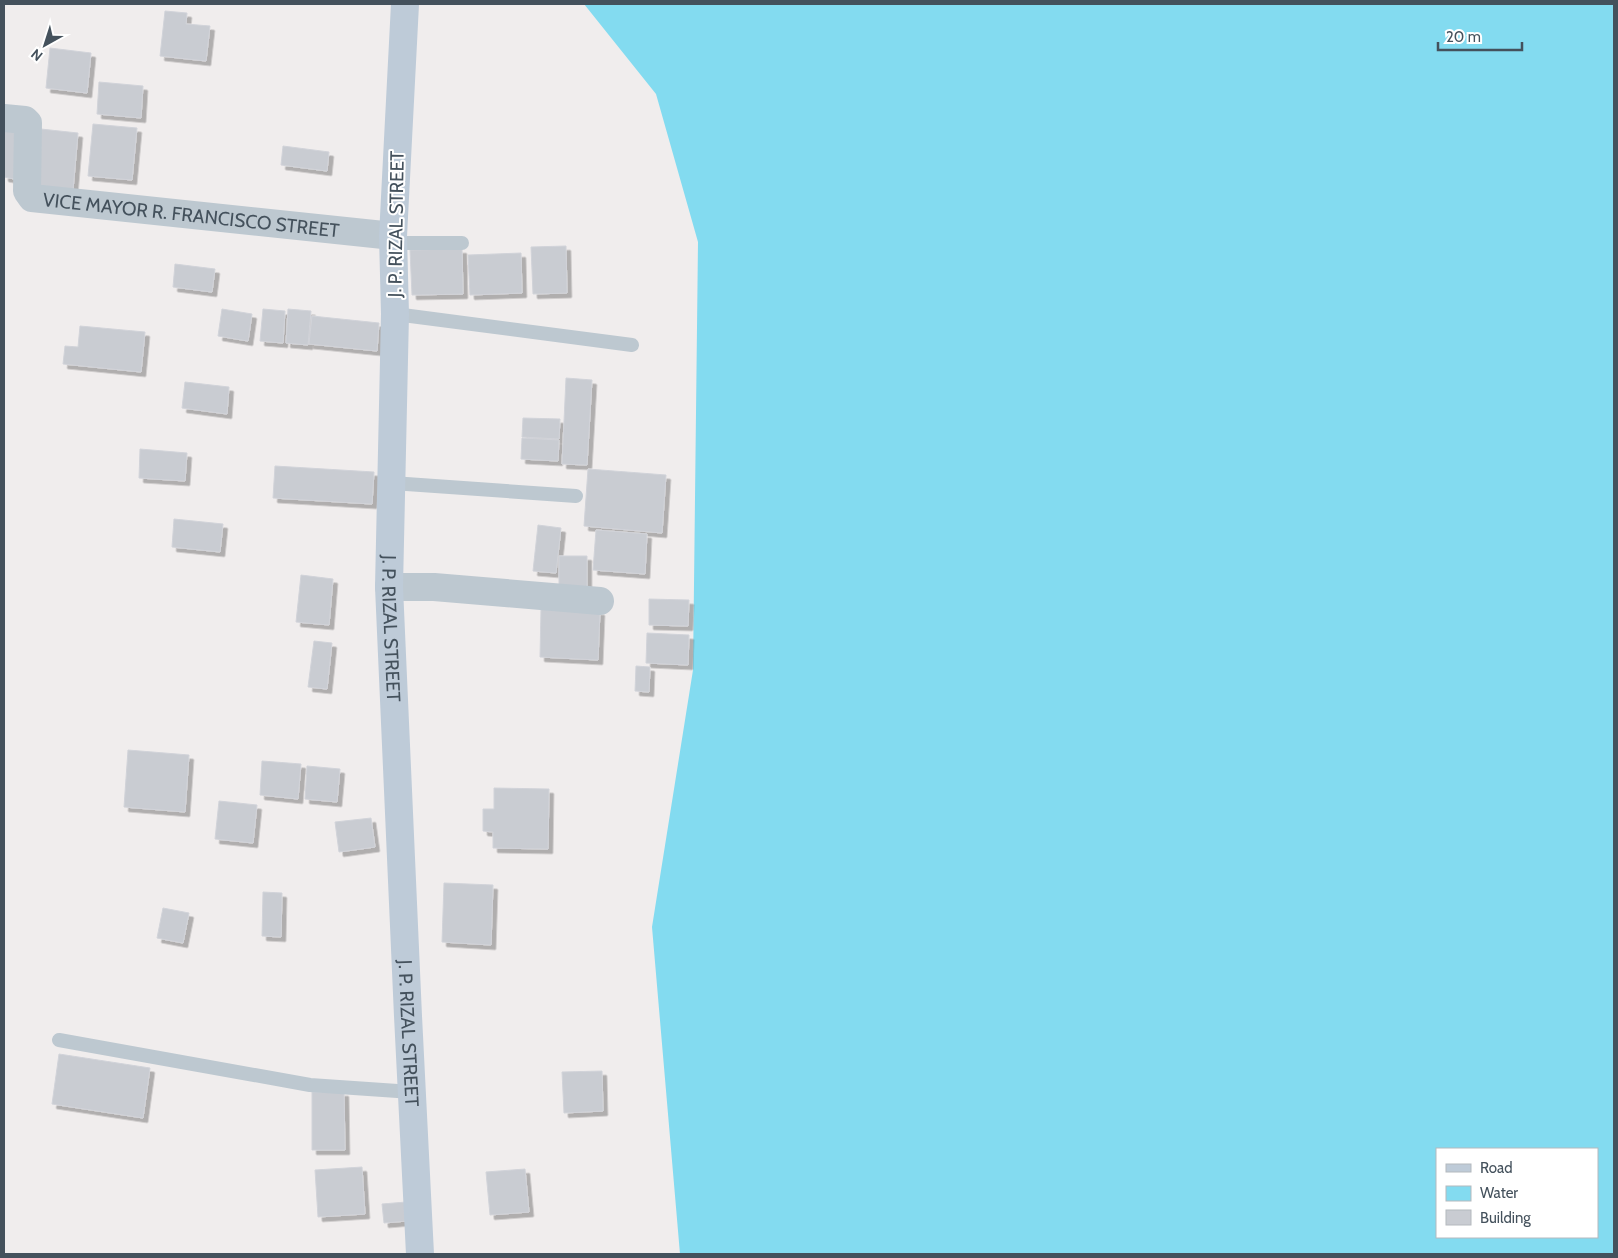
<svg xmlns="http://www.w3.org/2000/svg" width="1618" height="1258" font-family="Cabin,sans-serif">
  <style>
    .water { fill: #83dbf0; fill-rule: evenodd }
    .building { fill: #c9ccd2; stroke: #d1d3d9; filter: url(#shadow) }
    .lines { fill: none; stroke-linecap: round; stroke-linejoin: round }
    .lane { stroke: #bdc8d0; stroke-width: 14 }
    .street { stroke: #bdc8d0; stroke-width: 28 }
    .secondary { stroke: #becbd8; stroke-width: 28 }
    .labels { text-anchor: middle; dominant-baseline: central; stroke-width: 4; stroke-linejoin: round; paint-order: stroke }
    .street-label { font-size: 19px; fill: #44515c; stroke: #fff }
  </style>
  <defs>
    <filter id="shadow"><feDropShadow dx="4.5" dy="4.5" stdDeviation="0" flood-color="#0004"/></filter>
  </defs>
  <rect width="100%" height="100%" fill="#f0eded"/>
  <!-- water -->
  <path class="water" d="M584,4H1614V1254H680L652,927L693,670L698,242L656,94ZM1437,1149H1597V1237H1437Z"/>
  <!-- building -->
  <path class="building" d="M165,11L187,13L186,24L210,26L206,61L160,56Z
    M50,48L91,53L87,93L46,88Z
    M99,82L143,86L141,118L97,114Z
    M93,124L137,128L132,180L88,176Z
    M41,129L78,133L73,190L36,186Z
    M4,130L25,132L19,180L4,177Z
    M283,146L329,152L327,171L281,165Z
    M566,246L567,293L533,294L531,247Z
    M462,249L463,294L412,295L410,250Z
    M521,253L522,293L470,295L468,255Z
    M175,264L215,269L212,292L173,287Z
    M222,309L252,314L248,341L218,336Z
    M263,309L285,311L283,343L260,341Z
    M288,309L311,311L308,345L286,343Z
    M312,316L379,323L377,351L309,344Z
    M80,326L145,332L141,372L63,364L65,346L78,347Z
    M566,378L592,380L587,465L562,464Z
    M185,382L229,387L227,414L182,408Z
    M523,418L560,419L559,439L522,437Z
    M522,438L559,440L558,461L521,459Z
    M140,449L187,453L185,481L139,478Z
    M275,466L374,472L372,504L273,498Z
    M588,469L666,475L662,533L584,526Z
    M174,519L223,524L220,552L172,547Z
    M538,525L561,528L556,573L533,571Z
    M596,530L647,534L645,574L593,570Z
    M559,556H587V589H559Z
    M301,575L333,579L329,625L296,622Z
    M649,599L689,600L688,626L649,625Z
    M541,609L600,611L598,660L540,657Z
    M647,633L689,635L688,665L646,663Z
    M314,641L332,643L327,689L308,687Z
    M636,666L650,667L649,692L635,691Z
    M128,750L189,755L185,812L124,807Z
    M262,761L301,764L298,799L260,795Z
    M307,766L340,769L337,802L305,799Z
    M494,788L549,789L548,849L493,848V832L483,831V809H494Z
    M219,801L257,805L253,843L215,839Z
    M371,818L375,847L339,852L335,822Z
    M444,883L493,885L491,945L442,942Z
    M263,892L282,893L281,937L262,936Z
    M163,908L189,913L183,943L157,938Z
    M59,1054L150,1068L143,1118L52,1104Z
    M602,1071L603,1111L564,1113L562,1072Z
    M312,1092H344L345,1150H312Z
    M362,1167L365,1214L318,1217L315,1170Z
    M525,1169L529,1212L490,1215L486,1172Z
    M406,1202L407,1221L384,1223L382,1204Z"/>
  <g class="lines">
    <!-- lane -->
    <path class="lane" d="M393,243H462
      M395,314L632,345
      M392,483L576,496
      M59,1040L310,1085L412,1092"/>
    <!-- street -->
    <g class="street">
      <path id="s1" d="M4,118L25,120L28,123L27,191L32,198L393,236"/>
      <path d="M389,587H434L600,601"/>
    </g>
    <!-- secondary -->
    <path class="secondary" id="s2" d="M405,4L393,236L395,314L389,587L408,1016L420,1254"/>
  </g>
  <g class="labels">
    <!-- street labels -->
    <g class="street-label">
      <text stroke="none"><textPath href="#s1" startOffset="262">VICE MAYOR R. FRANCISCO STREET</textPath></text>
      <text transform="translate(396 224) rotate(-89)">J. P. RIZAL STREET</text>
      <text stroke="none"><textPath href="#s2" startOffset="625">J. P. RIZAL STREET</textPath></text>
      <text stroke="none"><textPath href="#s2" startOffset="1030">J. P. RIZAL STREET</textPath></text>
    </g>
  </g>
  <!-- border -->
  <rect width="1618" height="1258" fill="none" stroke="#44515c" stroke-width="10"/>
  <!-- legend -->
  <rect x="1436" y="1148" width="162" height="90" fill="#ffffff" stroke="#b4b9be"/>
  <rect x="1446" y="1164" width="25" height="8" fill="#becbd8" stroke="#b4b9be"/>
  <text x="1480" y="1173" font-size="15" fill="#44515c">Road</text>
  <rect x="1446" y="1186" width="25" height="15" fill="#83dbf0" stroke="#b4b9be"/>
  <text x="1480" y="1198" font-size="15" fill="#44515c">Water</text>
  <rect x="1446" y="1210" width="25" height="15" fill="#c9ccd2" stroke="#b4b9be"/>
  <text x="1480" y="1223" font-size="15" fill="#44515c">Building</text>
  <!-- north arrow -->
  <g transform="translate(45 45) rotate(219)" stroke="#ffffff" stroke-width="4" paint-order="stroke">
  <path d="M0-4L9 19L0 12L-9 19Z" fill="#44515c"/>
  <text y="-8" font-size="14" font-weight="bold" text-anchor="middle" fill="#44515c">N</text>
  </g>
  <!-- scale -->
  <path d="M1438 42v8h84v-8" fill="none" stroke="#44515c" stroke-width="2.5"/>
  <text x="1446" y="42" font-size="15" fill="#44515c" stroke="#ffffff" stroke-width="4" paint-order="stroke">20 m</text>
</svg>
